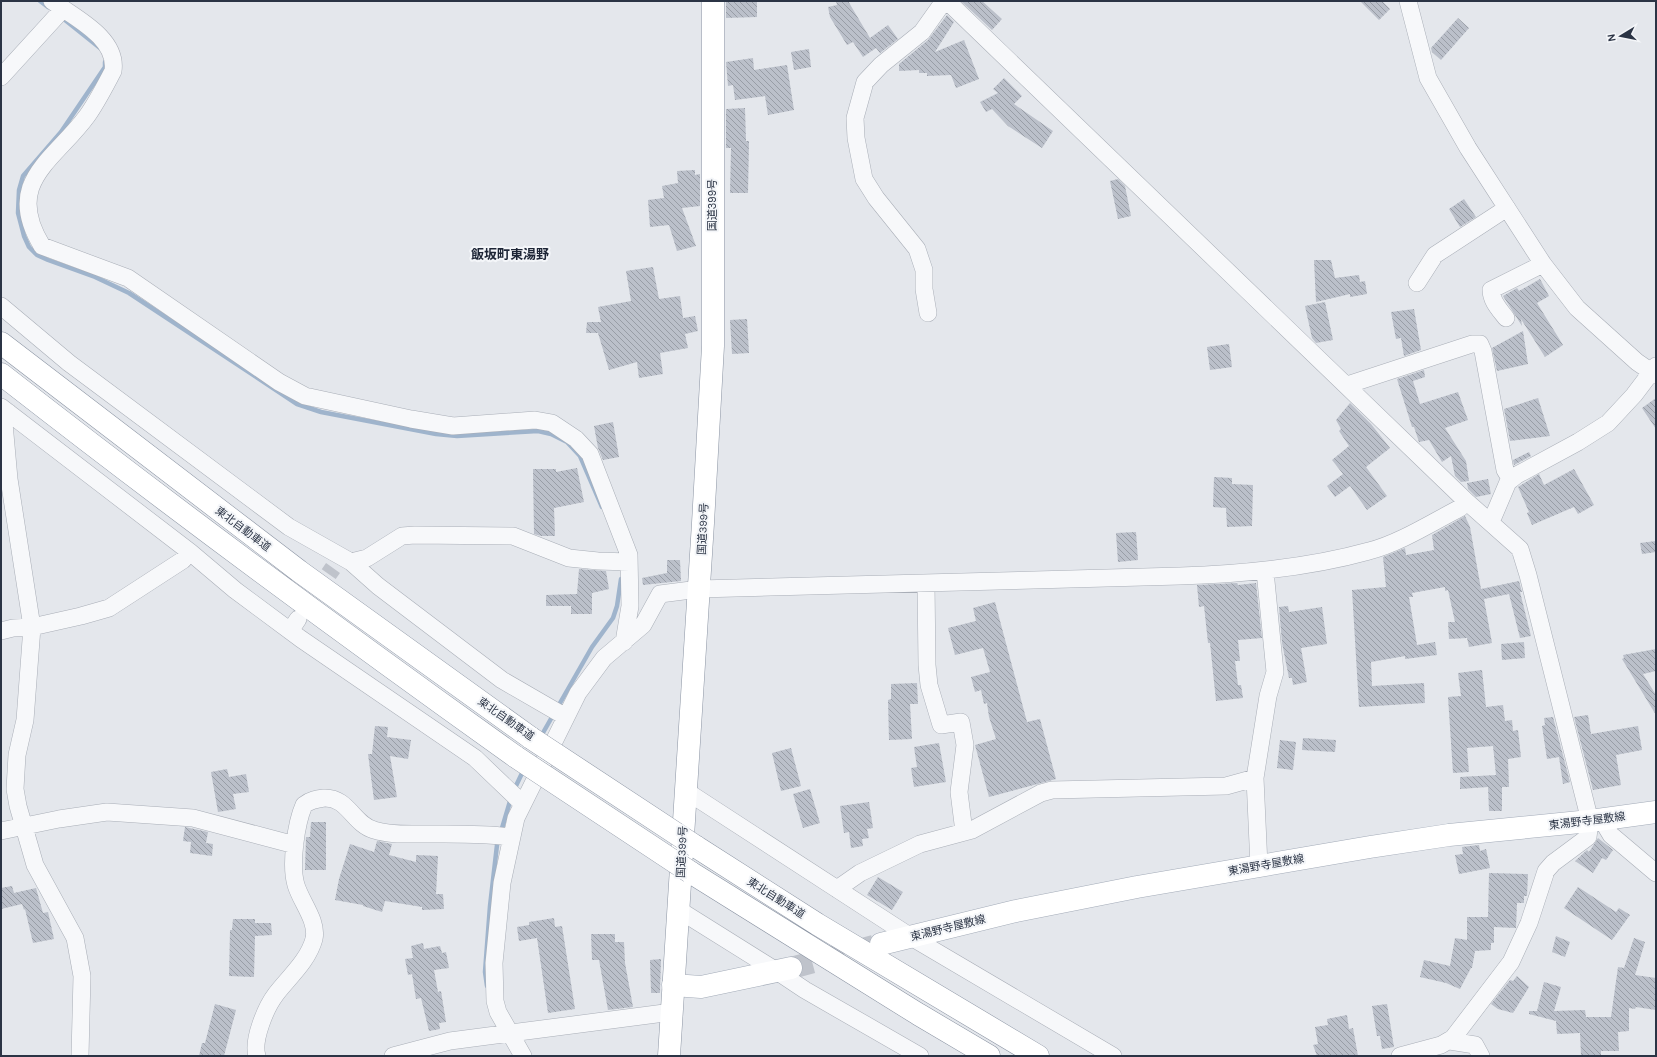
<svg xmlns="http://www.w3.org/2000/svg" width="1657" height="1057" font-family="Karla,'Noto Sans JP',sans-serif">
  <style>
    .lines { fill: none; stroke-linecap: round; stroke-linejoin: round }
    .stream { stroke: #9fb4cc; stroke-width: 4.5 }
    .building { fill: url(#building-back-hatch) }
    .minor-tunnel { stroke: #bfc3cb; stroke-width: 17; stroke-dasharray: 17 8; stroke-linecap: butt }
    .major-tunnel { stroke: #bfc3cb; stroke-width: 22; stroke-dasharray: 22 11; stroke-linecap: butt }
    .minor-casing { stroke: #a9aeb7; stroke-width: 18 }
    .major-casing { stroke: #a3abb8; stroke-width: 23 }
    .highway-casing { stroke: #8b94a3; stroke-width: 23 }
    .minor { stroke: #f7f8fa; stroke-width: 17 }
    .major { stroke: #fff; stroke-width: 22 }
    .highway { stroke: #fff; stroke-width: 22 }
    .highway-bridge-casing { stroke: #8b94a3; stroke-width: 23; stroke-linecap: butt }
    .highway-bridge { stroke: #fff; stroke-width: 22 }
    .labels { text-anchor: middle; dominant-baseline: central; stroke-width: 4; stroke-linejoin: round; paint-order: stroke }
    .street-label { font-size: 11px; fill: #2b3445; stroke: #f4f6f9 }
    .quarter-label { font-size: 13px; font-weight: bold; fill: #1d2536; stroke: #f4f6f9 }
  </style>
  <defs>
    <pattern id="building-back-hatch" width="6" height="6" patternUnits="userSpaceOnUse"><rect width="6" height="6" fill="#bbc0ca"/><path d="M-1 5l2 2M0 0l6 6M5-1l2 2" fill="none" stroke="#989da6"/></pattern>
  </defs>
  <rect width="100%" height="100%" fill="#e4e7ec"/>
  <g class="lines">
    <!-- stream -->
    <path class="stream" d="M40,1L48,7
      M60,16L100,48
      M105,62V67L61,132L23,176L19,190L18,213L24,236L29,247L37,255L48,260L95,277L129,293L297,404L321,412L436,434L457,436L538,431L551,434L567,442L580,456L602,507
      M540,738L592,647L613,618L617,606L621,579
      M514,790L524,769
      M487,986L485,972L490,906L497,845L511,798"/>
  </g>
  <!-- building -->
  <path class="building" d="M726,1H757V17L726,18Z
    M836,1H848L870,38L888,25L898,39L880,53L876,48L863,57L853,42L847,45L830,17L828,7L837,5Z
    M961,1H982L1002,19L992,30Z
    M1360,1H1382L1390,9L1379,20Z
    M947,15L954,22L935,52L964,40L979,79L956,88L951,75L927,76V73H919V70L899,71V64L928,40Z
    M1458,18L1469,28L1441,60L1432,52L1431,48Z
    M809,49L811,67L794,70L791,52Z
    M753,58L754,70L787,65L794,110L768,115L765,96L735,100L733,85L728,86L726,62Z
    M1004,78L1022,96L1014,104L1053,131L1042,148L1008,126L992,109L986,112L980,102L998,93L993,89Z
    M745,108L746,141H749L748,193H730L731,148H726V109Z
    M695,170V175L700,174V206L682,208L696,246L677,251L669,225L650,227L648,200L664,198L662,186L678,183L677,171Z
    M1118,179L1125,186L1131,216L1118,219L1110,181Z
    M1464,199L1476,217L1460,227L1449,209Z
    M1314,260H1331L1335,278L1359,275L1360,282L1365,281L1367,294L1350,297V294L1316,302Z
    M653,267L659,299L680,296L683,318L695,316L698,331L685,334L688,348L660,353L663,374L639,378L637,362L609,370L598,333H586L587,322H601L598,307L631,301L626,271Z
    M1540,279L1549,296L1537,303L1563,345L1545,357L1521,319L1522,326L1503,296L1517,288L1519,291Z
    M1325,302L1333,340L1316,343L1312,338L1305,306Z
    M1414,309L1421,350L1404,356L1401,338L1396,339L1391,312Z
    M747,319L749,353L732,354L730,320Z
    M1523,331L1528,364L1497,371L1492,348Z
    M1229,344L1232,367L1210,370L1207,347Z
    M1424,370L1425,377L1413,381L1420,404L1458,392L1468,420L1445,428L1466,461L1469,481L1461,482L1455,476L1451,456L1442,462L1429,440L1419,442L1414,427H1412L1397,379Z
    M1538,398L1550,436L1510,441L1504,409Z
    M1656,398V429L1642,408Z
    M1350,403L1371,424L1390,448L1366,467L1387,496L1367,510L1350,486L1335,497L1327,486L1343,474L1332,460L1349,446L1339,431L1341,429L1336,420Z
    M613,422L619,457L603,460L598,448L594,426Z
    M1529,452L1531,456L1514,465L1513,460Z
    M577,468L584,502L554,508L555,536H541L534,534L533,469H556V472Z
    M1574,469L1594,505L1578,514L1574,507L1532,525L1527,513L1529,512L1518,487L1539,474L1544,485Z
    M1214,477L1232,478V484L1253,485L1252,526L1227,527L1226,508L1213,507Z
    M1488,479L1491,494L1476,497L1468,489L1467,483Z
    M1465,516L1470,527L1481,589L1519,581L1522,592H1520L1531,636L1520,638L1509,594L1484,599L1492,643L1469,647L1467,638L1449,639L1448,622H1455L1448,590L1445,591V587L1412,593L1413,597H1409L1417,645L1435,642L1437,655L1405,659V656L1371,662L1372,686L1424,683L1425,703L1359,707L1352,590L1386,587L1383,557L1405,548L1406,555L1434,550L1432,535Z
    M1136,532L1138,560L1118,562L1116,533Z
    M1656,541V552L1642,554L1640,543Z
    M667,560H680L681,581L643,585L642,578L667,573Z
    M579,569L606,571L609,589L592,593V614H571V606H546V595L577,594Z
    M1237,583L1238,585L1256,583L1262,638L1238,640L1240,661H1235L1238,685H1241L1243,698L1216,701L1210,643H1208L1204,606L1199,607L1197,585Z
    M995,602L1027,722L1040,719L1056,779L989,797L975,745L996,739L989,717L987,703L984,704L981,690L975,692L971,677L990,672L983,648L955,655L948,628L976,621L973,608Z
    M1288,606L1289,612L1322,607L1327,644L1301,648L1307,682L1293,685L1292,678H1289L1282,643L1279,607Z
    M1524,642L1525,658L1502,660L1501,644Z
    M1656,649V671L1643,674L1656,695V715L1622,659L1624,658L1623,655Z
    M1482,670L1486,707L1503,705L1505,721L1512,720L1513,731L1518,730L1521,757L1508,759L1509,787H1502V811H1489L1488,787L1460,789V777L1496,775L1493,746L1467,748L1469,772L1453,773L1448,697L1461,696L1458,673Z
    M917,683L918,704H910L912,739L889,740L888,700L891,699V684Z
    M1588,715L1591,734L1638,726L1642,750L1616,755L1621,785L1593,790L1574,717Z
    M1553,717L1570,782L1563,784L1559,757L1547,759L1542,726L1545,725L1544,718Z
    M375,726L388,727L387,737L411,740L408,759L390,756L397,797L374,800L368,754H372Z
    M1303,738L1336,740L1335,752L1302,750Z
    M1280,740L1296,742L1293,770L1277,768Z
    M939,743L946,782L914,787L911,768L917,767L914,747Z
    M791,748L801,786L781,791L772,753Z
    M227,769L229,777L246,774L249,792L233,794L236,809L218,812L211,772Z
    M810,789L820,823L803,828L793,794Z
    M869,802L873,828L867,829L869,838L862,839L863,846L851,848L849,832L844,833L840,806Z
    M311,822H326V870H305L306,837H310Z
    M185,827L208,832L206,843L213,844L212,856L190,853L191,842L183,841Z
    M1598,838L1613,850L1606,860L1602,858L1593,873L1575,861L1587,850L1589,852Z
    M377,841L392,844L389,855L416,862V855L438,856L436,894H443L444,909L422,910V907L385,901L382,912L363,906V905L335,900L339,879L350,844L374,852Z
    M1479,845L1480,851L1486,849L1490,868L1459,874L1455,855L1463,854L1462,847Z
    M1489,873L1528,874L1527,896H1524V903H1517L1516,928L1494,927V943H1491V950L1475,951L1472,968H1471L1460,989L1446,983L1420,977L1424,960L1450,966L1455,938L1467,940V917H1488Z
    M878,877L903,892L892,910L867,895Z
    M12,886L14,893L36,888L43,913L48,912L54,939L33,943L25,909L24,910L22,904L1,909V888Z
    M1578,887L1616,912L1619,908L1630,915L1612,940L1564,908Z
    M554,918L555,927L562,926L575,1009L548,1013L537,938L519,941L517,927L529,925V922Z
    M233,919H255V923H271L272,935L255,936L254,977L229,976L230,930H232Z
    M591,934H615V942H624L625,963L633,1007L608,1010L599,960H592Z
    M1556,936L1570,942L1565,957L1552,952Z
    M1634,938L1645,942L1635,975L1656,978V1010L1636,1007L1635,1009L1629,1008V1031L1618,1032L1619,1051H1601V1056H1581L1580,1033L1557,1034L1556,1021L1529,1014V1011H1537L1544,982L1561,987L1554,1011L1585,1010L1586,1017H1611L1618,967L1624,968Z
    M423,943L424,949L440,946L442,953L446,952L449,968L434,970L438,992L441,991L446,1022L439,1023L440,1029L429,1031L421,998L416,999L412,974L408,975L405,959L413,958L411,946Z
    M661,959L660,993H651L650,960Z
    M1517,976L1529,987L1513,1013L1498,1009L1491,1004L1510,980L1513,981Z
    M215,1004L236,1010L224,1056H199L202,1043H205Z
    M1387,1004L1394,1047L1382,1049L1380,1036H1377L1372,1006Z
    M1347,1015L1349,1029L1353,1028L1358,1056H1317L1313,1045L1318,1044L1315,1027L1328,1025L1327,1019Z"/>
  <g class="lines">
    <!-- minor-tunnel -->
    <path class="minor-tunnel" d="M300,615L333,568"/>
    <!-- major-tunnel -->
    <path class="major-tunnel" d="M791,968L874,946"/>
    <defs>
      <path id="minor" d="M52,1C75,18 118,38 113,71C105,86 97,102 87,116C54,161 3,182 42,246L128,278L279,382L305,396L411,419L453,426L535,420L552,423L576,439L590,454L629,555L630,606L624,642
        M947,1L1466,501L1520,549L1528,575L1590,821L1588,837L1553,863L1546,871L1529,923L1511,962L1453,1038L1441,1045L1400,1056
        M1408,1L1428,78L1468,148L1543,264L1577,308L1637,362L1656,375
        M1,77L63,9
        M1417,283L1435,255L1507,208
        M1,306L69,363L289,527L351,562L378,586L502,680L566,717
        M928,313L924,289V270L917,249L876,198L864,179L856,138L855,118L865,82L881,65L922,32L944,1
        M1506,318C1500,310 1491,301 1491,290L1543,264
        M1347,385L1472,344H1480L1483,351L1505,470L1511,480
        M1,407L190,552L235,590L301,639L475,758L523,804
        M8,412L4,423L9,479L32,627L25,720L17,755L15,789L18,806L35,865L75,938L82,976L80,1056
        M1491,522L1508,482L1517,475L1578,442L1608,423L1634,395L1656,366
        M351,562L367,558L402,536L415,535L513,536L569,558L598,561L629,562
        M926,584L927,665L929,685L941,725L961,722L965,745L959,792L964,832
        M1,631L13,628L32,627L81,616L109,608L183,560L190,552
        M290,631L298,619
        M686,791L911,937L1113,1056
        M1602,820L1611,835L1656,873
        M1,831L59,819L107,812L193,818L295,845
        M1259,866L1255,778L1268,696L1275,672L1265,571
        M837,889L860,873L920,844L972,830L1041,793L1052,790L1226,786L1255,778
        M679,910L778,972L805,990L920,1056
        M1450,1041L1475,1045L1481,1056
        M257,1056C252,1040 266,1007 276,994C289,977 308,961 314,939C318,921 301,902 296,885C290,865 296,823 304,805C310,800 317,799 324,798C348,797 353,824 374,830C389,835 406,834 422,834C452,834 482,833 511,837
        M393,1056L450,1041L672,1012
        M523,1056L498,1012L495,1001L494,963L502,883L516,818L578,693L604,658L643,625L660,594L699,589L1180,576C1243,574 1308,568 1369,551C1398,544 1433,522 1460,508L1466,501"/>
      <path id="major" d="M881,944L1016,911L1137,887L1370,847L1449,835L1590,821L1656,812
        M673,985L701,987L791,968"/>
      <path id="highway" d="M1,343L299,571L531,738
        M1,374C170,506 342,633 516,757
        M695,846L817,924L1038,1056
        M690,872L918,1014L989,1056
        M669,1056L703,523L713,346V1"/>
    </defs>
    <!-- minor casing -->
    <use href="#minor" class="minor-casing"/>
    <!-- major casing -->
    <use href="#major" class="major-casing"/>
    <!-- highway casing -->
    <use href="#highway" class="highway-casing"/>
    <!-- minor -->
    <use href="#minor" class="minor"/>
    <!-- major -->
    <use href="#major" class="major"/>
    <!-- highway -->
    <use href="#highway" class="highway"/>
    <defs>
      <path id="highway-bridge" d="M531,738L695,846
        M516,757L690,872"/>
    </defs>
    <!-- highway-bridge casing -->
    <use href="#highway-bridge" class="highway-bridge-casing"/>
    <!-- highway-bridge -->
    <use href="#highway-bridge" class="highway-bridge"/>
  </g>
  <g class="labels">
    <!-- street labels -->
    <g class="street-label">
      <text transform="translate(712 205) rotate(-90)">国道399号</text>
      <text transform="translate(243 529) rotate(37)">東北自動車道</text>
      <text transform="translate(703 529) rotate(-87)">国道399号</text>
      <text transform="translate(506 719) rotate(35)">東北自動車道</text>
      <text transform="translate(1587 821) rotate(-7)">東湯野寺屋敷線</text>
      <text transform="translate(682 852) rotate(-87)">国道399号</text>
      <text transform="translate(1266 865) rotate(-10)">東湯野寺屋敷線</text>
      <text transform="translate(776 898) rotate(32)">東北自動車道</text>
      <text transform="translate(948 928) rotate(-14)">東湯野寺屋敷線</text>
    </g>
    <!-- quarter labels -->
    <g class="quarter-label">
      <text x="510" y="254">飯坂町東湯野</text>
    </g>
  </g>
  <!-- border -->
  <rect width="1657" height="1057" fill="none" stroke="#2b3445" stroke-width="4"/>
  <!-- north arrow -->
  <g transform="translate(1621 36) rotate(260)" stroke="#f4f6f9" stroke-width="3" paint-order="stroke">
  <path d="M0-3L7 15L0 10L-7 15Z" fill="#2b3445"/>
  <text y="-6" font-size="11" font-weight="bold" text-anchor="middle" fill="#2b3445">N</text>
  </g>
</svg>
